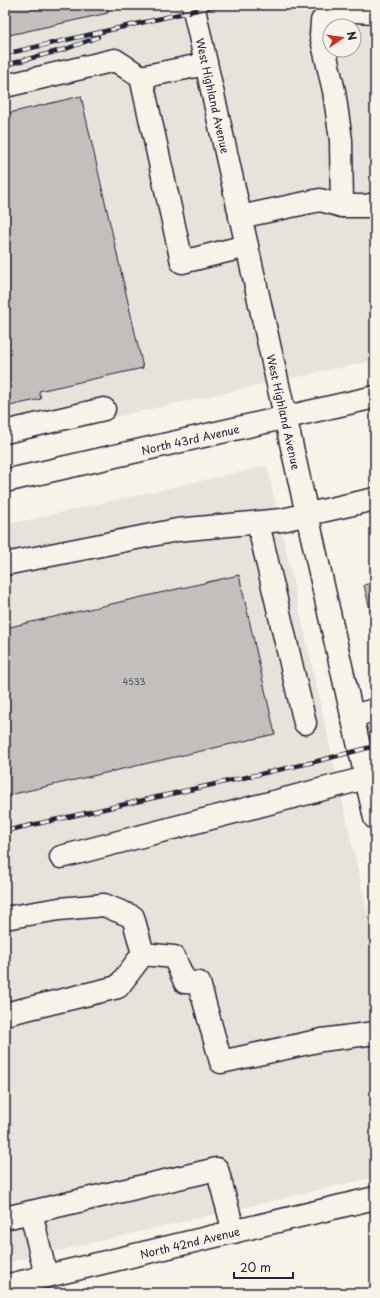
<svg xmlns="http://www.w3.org/2000/svg" width="380" height="1298" font-family="'Playpen Sans',sans-serif">
  <style>
    .built { fill: #e7e3db; fill-rule: evenodd }
    .building { fill: #c2bfbd; stroke: #22223b }
    .lines { fill: none; stroke-linecap: round; stroke-linejoin: round }
    .minor-casing { stroke: #22223b; stroke-width: 25 }
    .major-casing { stroke: #22223b; stroke-width: 25 }
    .minor { stroke: #f7f3e8; stroke-width: 22 }
    .major { stroke: #f7f3e8; stroke-width: 22 }
    .rail-casing { stroke: #22223b; stroke-width: 4.5 }
    .rail { stroke: #f7f3e8; stroke-width: 3; stroke-dasharray: 9; stroke-linecap: butt }
    .labels { text-anchor: middle; dominant-baseline: central; stroke-width: 3; stroke-linejoin: round; paint-order: stroke }
    .number-label { font-size: 9px; fill: #4a495c }
    .street-label { font-size: 11px; fill: #22223b; stroke: #f7f3e8 }
  </style>
  <rect width="100%" height="100%" fill="#f7f3e8"/>
  <filter id="ink" filterUnits="userSpaceOnUse"><feTurbulence type="fractalNoise" baseFrequency=".025" numOctaves="2"/><feDisplacementMap in="SourceGraphic" scale="8" xChannelSelector="R" yChannelSelector="G"/><feConvolveMatrix kernelMatrix="1 2 1 2 8 2 1 2 1" color-interpolation-filters="sRGB"/></filter>
  <g filter="url(#ink)">
    <!-- built -->
    <path class="built" d="M5,5H375V360L5,441ZM330,26H354V50H330Z
      M267,466L375,946V1177L5,1263V525Z"/>
    <!-- building -->
    <path class="building" d="M5,5H107L108,13L5,36Z
      M81,96L143,368L39,391L41,399L5,407V114Z
      M239,575L275,734L5,796V628Z
      M375,582V630L364,585Z"/>
    <g class="lines">
      <defs>
        <g id="minor">
          <path id="s1" d="M193,5L375,818"/>
          <path d="M206,64L141,77L182,262L247,246"/>
          <path d="M5,86L115,60L141,77"/>
          <path d="M342,206L341,140L334,91L321,35L322,21L328,12L336,10L375,12"/>
          <path d="M240,217L320,200L342,206H366L375,204"/>
          <path d="M5,432L104,409"/>
          <path d="M258,523L305,723"/>
          <path d="M5,564L177,530L282,520L375,499"/>
          <path d="M352,716L375,710"/>
          <path d="M61,857L366,778"/>
          <path d="M5,918L59,909L104,905L133,917L143,954"/>
          <path d="M5,1014L118,987L143,954L174,957L185,982L199,983L221,1062L322,1040L375,1033"/>
          <path d="M31,1212L46,1276"/>
          <path d="M5,1218L217,1169L234,1232"/>
          <path id="s2" d="M5,1286L375,1198"/>
        </g>
        <g id="major">
          <path id="s3" d="M5,481L375,397"/>
        </g>
      </defs>
      <!-- minor casing -->
      <use href="#minor" class="minor-casing"/>
      <!-- major casing -->
      <use href="#major" class="major-casing"/>
      <!-- minor -->
      <use href="#minor" class="minor"/>
      <!-- major -->
      <use href="#major" class="major"/>
      <defs>
        <path id="rail" d="M5,54L219,5
          M5,65L66,49L98,37
          M5,831L314,762L375,746"/>
      </defs>
      <!-- rail casing -->
      <use href="#rail" class="rail-casing"/>
      <!-- rail -->
      <use href="#rail" class="rail"/>
    </g>
  </g>
  <g class="labels">
    <!-- number labels -->
    <g class="number-label">
      <text x="134" y="681">4533</text>
    </g>
    <!-- street labels -->
    <g class="street-label">
      <text stroke="none"><textPath href="#s1" startOffset="93">West Highland Avenue</textPath></text>
      <text stroke="none"><textPath href="#s1" startOffset="417">West Highland Avenue</textPath></text>
      <text stroke="none"><textPath href="#s3" startOffset="190">North 43rd Avenue</textPath></text>
      <text stroke="none"><textPath href="#s2" startOffset="190">North 42nd Avenue</textPath></text>
    </g>
  </g>
  <!-- margin -->
  <rect width="380" height="1298" fill="none" stroke="#f7f3e8" stroke-width="20"/>
  <rect x="10" y="10" width="360" height="1278" fill="none" stroke="#22223b" stroke-width="1.5" filter="url(#ink)"/>
  <!-- north arrow -->
  <g transform="translate(342 38) rotate(77)"><circle r="19" fill="#f7f3e8" stroke="#a29fa3"/>
  <path d="M0-3L7 15L0 10L-7 15Z" fill="#c8321e"/>
  <text y="-6" font-size="11" font-weight="bold" text-anchor="middle" fill="#22223b">N</text>
  </g>
  <!-- scale -->
  <path d="M234 1272v6h59v-6" fill="none" stroke="#22223b" stroke-width="2"/>
  <text x="240" y="1272" font-size="12" fill="#22223b" stroke="#f7f3e8" stroke-width="3" paint-order="stroke">20 m</text>
</svg>
